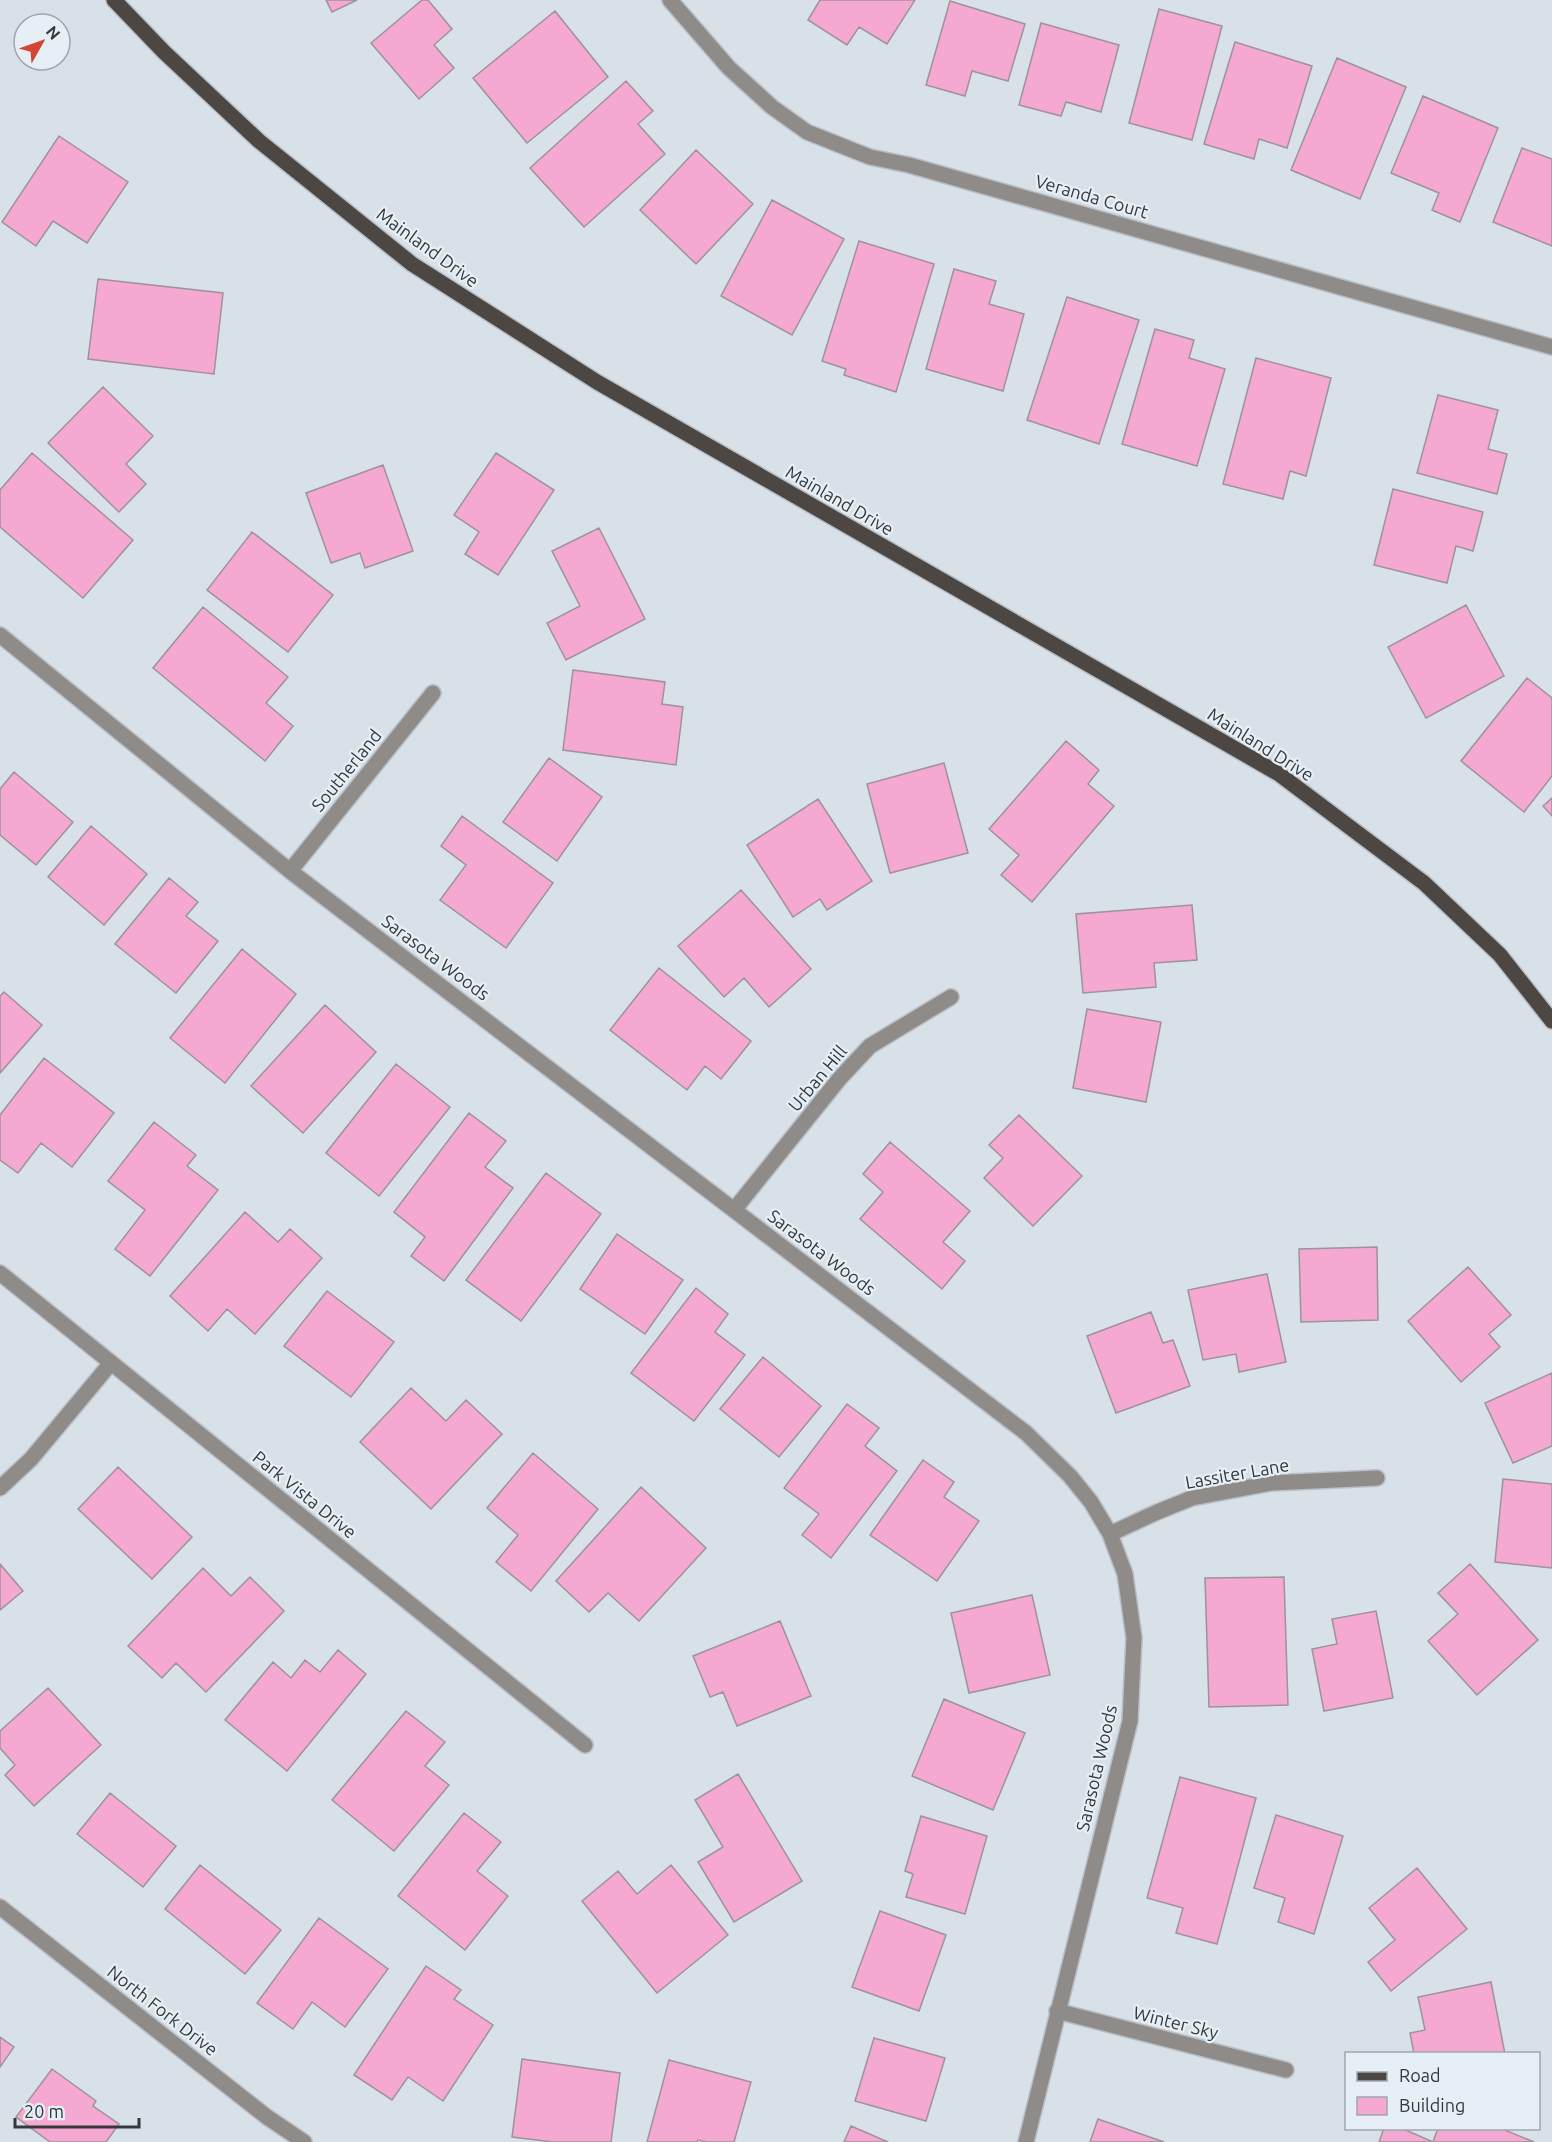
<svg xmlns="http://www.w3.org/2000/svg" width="1552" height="2142" font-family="Ubuntu,sans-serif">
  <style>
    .building { fill: #f4a8d2; stroke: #9d9398; stroke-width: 1.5 }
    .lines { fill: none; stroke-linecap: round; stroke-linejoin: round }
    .minor-casing { stroke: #b8bfc6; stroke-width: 18 }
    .major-casing { stroke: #b8bfc6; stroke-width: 18 }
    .minor { stroke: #8f8b89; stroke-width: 15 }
    .major { stroke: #4d4743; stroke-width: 15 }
    .labels { text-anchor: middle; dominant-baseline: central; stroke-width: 4.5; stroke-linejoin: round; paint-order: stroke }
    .street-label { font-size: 18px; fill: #36393c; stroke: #e6eff6 }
  </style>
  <rect width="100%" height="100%" fill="#d9e1e8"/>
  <!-- building -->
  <path class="building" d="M326,0H357L332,12Z
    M422,0H428L452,29L434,45L454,68L419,99L371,43Z
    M820,0H915L887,44L859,27L847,45L808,20Z
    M950,1L1025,24L1008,81L972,71L965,96L926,85Z
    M1159,9L1222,26L1192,140L1129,123Z
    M555,11L608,77L527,143L473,78Z
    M1041,23L1119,45L1101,112L1066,102L1061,116L1019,105Z
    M1235,42L1312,66L1287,148L1259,139L1254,159L1204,144Z
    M1337,58L1406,87L1360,199L1291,170Z
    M626,81L653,111L638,124L665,154L584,227L530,168Z
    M1423,96L1498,128L1460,222L1432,210L1439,193L1391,173Z
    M59,136L128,182L87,243L53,221L36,246L2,222Z
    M1522,148L1552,159V246L1493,222Z
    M696,150L753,204L696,264L640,210Z
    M772,200L844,239L792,335L721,296Z
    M859,241L934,264L896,392L844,375L846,369L822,361Z
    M954,269L996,281L989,304L1024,314L1003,391L926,369Z
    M98,279L223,293L214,374L88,359Z
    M1067,297L1139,320L1099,444L1027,420Z
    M1155,329L1194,340L1189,358L1225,369L1197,466L1122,444Z
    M1256,358L1331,378L1306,476L1290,471L1283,499L1223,484Z
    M103,387L153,436L126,464L146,484L119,512L48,443Z
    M1438,395L1498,410L1488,449L1507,454L1497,494L1417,473Z
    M32,453L133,540L83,598L0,527V490Z
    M496,453L554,490L498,575L465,554L479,532L454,515Z
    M383,465L413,551L365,568L360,553L331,563L306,493Z
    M1393,489L1483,512L1473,551L1456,546L1447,583L1374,565Z
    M599,528L645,619L566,660L547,623L580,606L552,551Z
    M252,532L333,595L288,652L207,590Z
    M1466,605L1504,676L1426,718L1388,647Z
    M203,607L288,677L266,703L293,726L265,761L153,668Z
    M573,670L665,682L662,704L683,707L676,765L563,750Z
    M1527,678L1552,698V776L1524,812L1461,761Z
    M1066,741L1099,770L1088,784L1114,806L1032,902L1001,875L1019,855L989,829Z
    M549,758L602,797L557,861L503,822Z
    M944,763L968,853L890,873L867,784Z
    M14,772L73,822L36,865L0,835V789Z
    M1552,798V816L1543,806Z
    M818,799L872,881L827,910L820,899L793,917L747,845Z
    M462,816L553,883L506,948L440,900L466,865L441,846Z
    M91,826L147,874L104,925L48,877Z
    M169,878L198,902L186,916L218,941L176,993L115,944Z
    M741,890L811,969L769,1007L744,978L724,997L678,946Z
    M1192,905L1197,960L1154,963L1156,987L1083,993L1076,914Z
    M242,949L296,994L225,1083L170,1038Z
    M659,968L751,1041L721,1079L705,1066L687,1090L610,1030Z
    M4,992L42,1025L0,1073V996Z
    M325,1005L376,1052L303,1133L251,1086Z
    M1087,1009L1161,1022L1146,1102L1073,1088Z
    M44,1058L114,1113L72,1167L41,1143L18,1173L0,1160V1115Z
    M396,1064L450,1107L379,1196L326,1153Z
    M469,1113L506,1141L485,1167L513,1188L444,1281L411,1256L425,1237L394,1212Z
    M1019,1115L1082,1176L1033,1226L984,1178L1003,1158L989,1145Z
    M154,1122L196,1155L187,1166L218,1190L150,1276L115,1249L145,1210L108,1181Z
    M890,1142L970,1211L943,1242L965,1261L942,1289L860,1219L883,1192L863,1174Z
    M546,1173L601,1214L521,1321L466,1280Z
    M245,1212L278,1242L290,1229L322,1258L255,1334L227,1309L208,1331L170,1296Z
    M617,1234L683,1280L645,1334L580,1289Z
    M1377,1247L1378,1320L1301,1322L1299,1249Z
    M1468,1267L1511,1315L1489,1334L1500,1347L1461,1382L1408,1321Z
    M1267,1274L1286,1362L1239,1372L1236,1354L1203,1360L1188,1290Z
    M696,1288L728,1314L715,1332L745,1355L694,1421L631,1373Z
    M327,1291L394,1342L351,1397L284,1346Z
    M1151,1312L1163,1343L1173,1340L1190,1386L1116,1413L1087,1336Z
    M763,1357L821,1406L779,1457L720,1409Z
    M1552,1373V1446L1513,1463L1485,1403Z
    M411,1388L446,1421L466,1400L502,1434L431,1509L360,1442Z
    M847,1404L879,1428L865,1446L897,1471L831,1558L802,1535L819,1514L784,1488Z
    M533,1453L598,1509L531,1591L496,1562L518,1535L487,1508Z
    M923,1460L954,1482L944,1497L979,1521L937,1581L870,1535Z
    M118,1467L192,1537L152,1579L78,1509Z
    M1503,1479L1552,1484V1568L1495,1562Z
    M641,1487L706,1548L639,1621L608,1593L589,1612L556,1581Z
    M0,1564L23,1591L0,1610Z
    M1470,1564L1538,1640L1477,1695L1428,1641L1458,1614L1438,1593Z
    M203,1568L231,1596L250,1577L284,1611L206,1692L176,1663L162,1678L128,1646Z
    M1284,1577L1288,1705L1209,1707L1205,1578Z
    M1032,1595L1050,1675L969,1693L951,1613Z
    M1376,1611L1393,1698L1324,1711L1312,1649L1337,1644L1332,1619Z
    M780,1621L811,1696L737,1726L723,1692L710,1697L693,1656Z
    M338,1650L366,1674L287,1771L225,1720L273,1662L291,1678L305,1660L320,1672Z
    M48,1688L101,1745L34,1806L5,1775L15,1765L0,1748V1731Z
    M944,1699L1025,1733L993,1810L912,1776Z
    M406,1711L445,1742L425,1766L449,1785L394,1851L332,1800Z
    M738,1774L802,1881L734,1922L698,1862L723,1847L695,1800Z
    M1180,1777L1256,1798L1217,1944L1176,1933L1183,1908L1147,1898Z
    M110,1793L176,1846L143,1887L77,1834Z
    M464,1813L501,1842L477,1871L508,1896L465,1950L398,1896Z
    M1276,1815L1343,1836L1314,1934L1278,1922L1285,1898L1254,1888Z
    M921,1816L987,1836L965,1914L906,1897L913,1874L905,1871Z
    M200,1865L281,1930L245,1974L165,1909Z
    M671,1865L728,1935L657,1993L582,1901L618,1871L637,1894Z
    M1417,1868L1467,1929L1391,1991L1368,1962L1395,1940L1369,1908Z
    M880,1911L946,1935L919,2011L852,1987Z
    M319,1918L388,1969L345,2027L312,2002L293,2029L257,2003Z
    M426,1966L461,1990L454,1999L493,2025L443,2101L408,2077L392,2100L354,2075Z
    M1491,1982L1505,2054H1414L1410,2033L1425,2030L1418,1997Z
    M0,2037L14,2047L0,2067Z
    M874,2038L945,2058L926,2121L855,2101Z
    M522,2059L620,2073L611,2142H553L512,2137Z
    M669,2060L751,2082L734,2142H706L698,2140L697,2142H647Z
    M52,2069L96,2101L93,2106L119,2124L106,2142H50L16,2117Z
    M1098,2119L1164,2142H1090Z
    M851,2126L888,2142H844Z
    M1384,2128H1401L1433,2142L1438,2128H1500L1534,2142H1379Z"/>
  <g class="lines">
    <defs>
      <path id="minor" d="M670,0L729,68L772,107L807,132L870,157L909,165L1552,347
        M0,635L290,871L1026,1433L1070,1476L1091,1502L1110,1534L1125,1574L1134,1638L1130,1721L1026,2142
        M290,871L433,693
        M734,1210L840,1078L870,1046L951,997
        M0,1273L585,1745
        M0,1488L31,1459L111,1363
        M1110,1534L1155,1513L1192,1498L1271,1483L1377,1478
        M0,1907L267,2117L304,2142
        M1057,2011L1286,2070"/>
      <path id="major" d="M114,0L164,52L259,141L412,264L597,382L1279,774L1424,883L1500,955L1552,1021"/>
    </defs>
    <!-- minor casing -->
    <use href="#minor" class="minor-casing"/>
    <!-- major casing -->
    <use href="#major" class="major-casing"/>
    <!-- minor -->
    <use href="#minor" class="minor"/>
    <!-- major -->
    <use href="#major" class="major"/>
  </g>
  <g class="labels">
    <!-- street labels -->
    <g class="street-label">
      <text transform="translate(1092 196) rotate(16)">Veranda Court</text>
      <text transform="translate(428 247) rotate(36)">Mainland Drive</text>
      <text transform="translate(840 500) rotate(30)">Mainland Drive</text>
      <text transform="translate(1261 744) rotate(32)">Mainland Drive</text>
      <text transform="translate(346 770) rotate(-51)">Southerland</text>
      <text transform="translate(436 957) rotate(37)">Sarasota Woods</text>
      <text transform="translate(817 1078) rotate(-50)">Urban Hill</text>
      <text transform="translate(822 1252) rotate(37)">Sarasota Woods</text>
      <text transform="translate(1237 1473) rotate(-10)">Lassiter Lane</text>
      <text transform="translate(305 1494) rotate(39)">Park Vista Drive</text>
      <text transform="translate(1096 1768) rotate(-77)">Sarasota Woods</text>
      <text transform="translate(163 2010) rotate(38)">North Fork Drive</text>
      <text transform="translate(1176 2022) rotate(14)">Winter Sky</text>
    </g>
  </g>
  <!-- legend -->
  <rect x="1345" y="2052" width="195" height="78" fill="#e6eff6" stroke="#a0a6ac" stroke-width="1.5"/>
  <rect x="1357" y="2072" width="30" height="9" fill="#4d4743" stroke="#a0a6ac" stroke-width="1.5"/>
  <text x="1399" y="2082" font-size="18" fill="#36393c">Road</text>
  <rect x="1357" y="2097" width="30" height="18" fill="#f4a8d2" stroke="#a0a6ac" stroke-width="1.5"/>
  <text x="1399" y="2112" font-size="18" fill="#36393c">Building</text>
  <!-- north arrow -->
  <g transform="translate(42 42) rotate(50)"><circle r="28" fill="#e6eff6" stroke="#a0a6ac" stroke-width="1.5"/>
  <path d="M0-4.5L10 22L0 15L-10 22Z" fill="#d24633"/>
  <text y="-9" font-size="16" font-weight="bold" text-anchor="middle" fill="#36393c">N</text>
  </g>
  <!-- scale -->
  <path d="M15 2118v9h124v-9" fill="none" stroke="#36393c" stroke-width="3"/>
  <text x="24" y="2118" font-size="18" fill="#36393c" stroke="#e6eff6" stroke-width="4.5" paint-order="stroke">20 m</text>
</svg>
